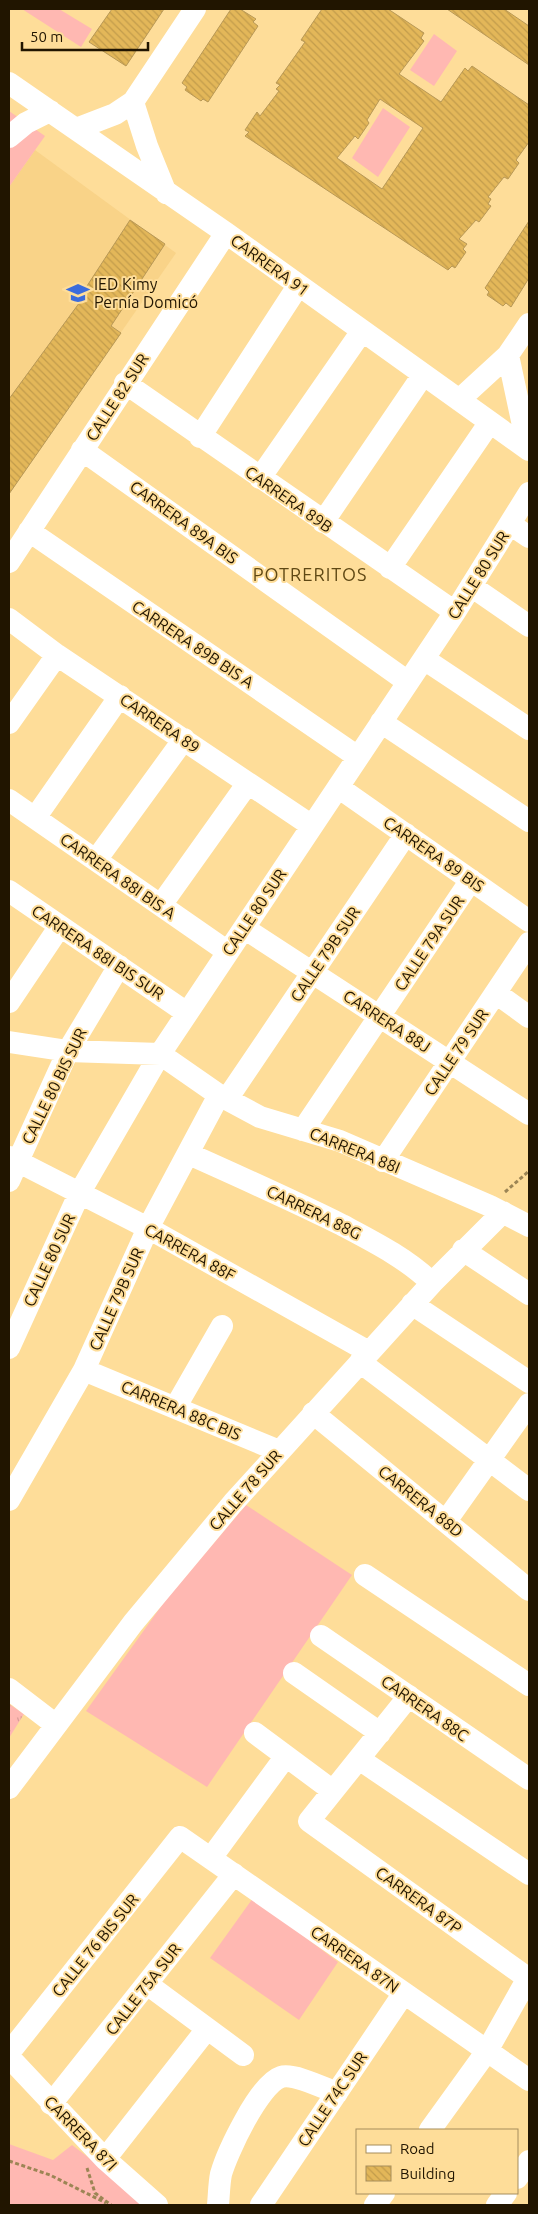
<svg xmlns="http://www.w3.org/2000/svg" width="538" height="2214" font-family="Ubuntu,sans-serif">
  <style>
    .built { fill: #f9d388 }
    .grass { fill: #ffb8b2 }
    .park { fill: url(#park-tufts) }
    .building { fill: url(#building-back-hatch); stroke: #b89856; fill-rule: evenodd }
    .lines { fill: none; stroke-linecap: round; stroke-linejoin: round }
    .path { stroke: #9c8555; stroke-width: 3; stroke-dasharray: 4 2.5; stroke-linecap: butt }
    .minor { stroke: #fff; stroke-width: 22 }
    .labels { text-anchor: middle; dominant-baseline: central; stroke-width: 4; stroke-linejoin: round; paint-order: stroke }
    .street-label { font-size: 16px; fill: #211500; stroke: #fedd99 }
    .poi-label { font-size: 16px; fill: #211500; stroke: #fedd99; text-anchor: start }
    .neighbourhood-label { font-size: 18px; letter-spacing: 1px; fill: #5f4814; stroke: #fedd99 }
  </style>
  <defs>
    <pattern id="park-tufts" width="24" height="20" patternUnits="userSpaceOnUse" patternTransform="scale(1.25)"><rect width="24" height="20" fill="#ffb8b2"/><path d="M3 7l-1-3M5 7V3M7 7l1-3M15 17l-1-3M17 17v-4M19 17l1-3" fill="none" stroke="#da9d97"/></pattern>
    <pattern id="building-back-hatch" width="6" height="6" patternUnits="userSpaceOnUse" patternTransform="scale(1.25)"><rect width="6" height="6" fill="#e3b759"/><path d="M-1 5l2 2M0 0l6 6M5-1l2 2" fill="none" stroke="#c29c4c"/></pattern>
  </defs>
  <rect width="100%" height="100%" fill="#fedd99"/>
  <!-- built -->
  <path class="built" d="M35,150L176,253L9,494V187Z"/>
  <!-- grass -->
  <path class="grass" d="M22,9H59L92,29L81,47Z
    M434,34L457,51L434,86L410,70Z
    M383,108L410,127L378,177L352,158Z
    M9,111L45,136L9,187Z
    M246,1505L352,1575L207,1787L86,1711L165,1601Z
    M253,1898L338,1962L299,2020L210,1958Z
    M9,2144L53,2160L72,2145L105,2170L141,2205H9Z"/>
  <!-- park -->
  <path class="park" d="M9,1704L24,1714L9,1738Z"/>
  <!-- building -->
  <path class="building" d="M112,9H164L126,66L89,42Z
    M231,9H240L256,19L253,22L258,26L208,102L203,99L201,101L185,90L187,87L182,83Z
    M322,9H388L424,33L421,38L424,41L399,74L441,102L465,68L468,71L472,66L529,105V142L516,160L519,163L508,179L504,177L488,197L491,199L488,204L491,206L479,222L476,220L459,239L467,244L463,249L466,252L455,268L452,266L448,270L245,136L249,132L245,130L257,112L260,116L279,91L276,89L280,85L276,83L305,42L301,40ZM380,99L423,128L382,189L337,158L355,136L358,139L369,123L367,120Z
    M447,9H504L529,26V65Z
    M130,220L165,244L111,326L121,333L9,494V399L88,291L85,289Z
    M529,221V278L511,307L506,303L503,306L487,295L489,292L485,288Z"/>
  <g class="lines">
    <!-- path -->
    <path class="path" d="M505,1192L529,1171
      M9,2161L50,2175L106,2203
      M87,2168L95,2193L111,2205"/>
    <!-- minor -->
    <path class="minor" d="M9,83L226,233L529,450
      M133,102L147,146L166,193
      M76,129L115,114L133,102L195,9
      M9,137L26,123L50,111
      M508,355L528,449
      M125,383L455,612
      M459,400L508,355L529,324
      M200,437L298,286
      M82,450L408,682
      M260,478L362,331
      M323,522L423,375
      M510,524L529,537
      M29,531L358,757
      M9,562L226,233
      M390,568L490,422
      M471,586L529,626
      M9,619L57,655L312,826
      M424,659L529,729
      M381,722L529,821
      M9,723L57,655
      M338,787L529,921
      M9,800L228,952
      M35,818L120,696
      M96,860L184,739
      M9,891L187,1013
      M161,905L248,783
      M244,928L529,1114
      M496,993L529,1017
      M9,1002L60,926
      M9,1042L68,1051L160,1054
      M160,1054L219,1095L260,1117L340,1141L490,1206L529,1226
      M227,1099L406,834
      M303,1130L471,880
      M189,1154C240,1177 292,1200 342,1225C374,1242 406,1258 432,1283
      M9,1157L148,1228L369,1352
      M383,1161L529,943
      M9,1181L68,1051L119,966
      M463,1250L529,1294
      M412,1304L529,1382
      M9,1348L80,1192L160,1054L455,612L529,493
      M360,1362L529,1490
      M84,1370L279,1451
      M175,1408L222,1326
      M313,1413L529,1590
      M9,1500L84,1370L148,1228L219,1095
      M446,1521L529,1404
      M365,1575L529,1685
      M321,1636L529,1779
      M294,1673L380,1733
      M9,1689L56,1725
      M409,1696L309,1821L529,1979
      M255,1733L333,1791
      M359,1759L529,1874
      M9,1788L133,1623L233,1503L432,1283L503,1212
      M211,1858L286,1756
      M147,1984L243,2055
      M9,2053L180,1837L529,2080
      M9,2057L105,2159L157,2205
      M51,2104L234,1874
      M430,2130L487,2051L529,1976
      M105,2159L207,2029
      M517,2178L529,2161
      M218,2205C219,2195 219,2184 221,2174C227,2153 259,2084 281,2077C293,2073 324,2088 337,2093
      M261,2205L404,1993
      M375,2205L384,2193
      M497,2205L506,2193"/>
  </g>
  <!-- icons -->
  <defs>
    <symbol id="school-bare" viewBox="-9 -9 18 18"><path d="M0-5L7-2L0 1L-7-2ZM-4 1L0 2.5L4 1V4Q0 6-4 4Z" fill="#3c6cdc" stroke="#fedd99" stroke-width="2.5" paint-order="stroke"/></symbol>
  </defs>
  <g fill-rule="evenodd">
    <use href="#school-bare" x="62" y="277" width="32" height="32"/>
  </g>
  <g class="labels">
    <!-- street labels -->
    <g class="street-label">
      <text transform="translate(270 265) rotate(36)">CARRERA 91</text>
      <text transform="translate(117 397) rotate(-57)">CALLE 82 SUR</text>
      <text transform="translate(289 499) rotate(35)">CARRERA 89B</text>
      <text transform="translate(184 522) rotate(36)">CARRERA 89A BIS</text>
      <text transform="translate(478 575) rotate(-58)">CALLE 80 SUR</text>
      <text transform="translate(193 644) rotate(34)">CARRERA 89B BIS A</text>
      <text transform="translate(160 723) rotate(34)">CARRERA 89</text>
      <text transform="translate(434 854) rotate(35)">CARRERA 89 BIS</text>
      <text transform="translate(118 876) rotate(35)">CARRERA 88I BIS A</text>
      <text transform="translate(254 912) rotate(-56)">CALLE 80 SUR</text>
      <text transform="translate(429 943) rotate(-56)">CALLE 79A SUR</text>
      <text transform="translate(98 952) rotate(34)">CARRERA 88I BIS SUR</text>
      <text transform="translate(325 954) rotate(-56)">CALLE 79B SUR</text>
      <text transform="translate(387 1021) rotate(33)">CARRERA 88J</text>
      <text transform="translate(456 1052) rotate(-56)">CALLE 79 SUR</text>
      <text transform="translate(54 1086) rotate(-64)">CALLE 80 BIS SUR</text>
      <text transform="translate(355 1150) rotate(22)">CARRERA 88I</text>
      <text transform="translate(314 1212) rotate(26)">CARRERA 88G</text>
      <text transform="translate(190 1252) rotate(29)">CARRERA 88F</text>
      <text transform="translate(49 1260) rotate(-65)">CALLE 80 SUR</text>
      <text transform="translate(116 1299) rotate(-66)">CALLE 79B SUR</text>
      <text transform="translate(181 1410) rotate(23)">CARRERA 88C BIS</text>
      <text transform="translate(245 1490) rotate(-49)">CALLE 78 SUR</text>
      <text transform="translate(421 1501) rotate(39)">CARRERA 88D</text>
      <text transform="translate(425 1708) rotate(35)">CARRERA 88C</text>
      <text transform="translate(419 1900) rotate(36)">CARRERA 87P</text>
      <text transform="translate(95 1945) rotate(-51)">CALLE 76 BIS SUR</text>
      <text transform="translate(355 1959) rotate(35)">CARRERA 87N</text>
      <text transform="translate(143 1989) rotate(-52)">CALLE 75A SUR</text>
      <text transform="translate(332 2099) rotate(-56)">CALLE 74C SUR</text>
      <text transform="translate(81 2133) rotate(46)">CARRERA 87I</text>
    </g>
    <!-- poi labels -->
    <g class="poi-label">
      <text x="94" y="284">IED Kimy<tspan x="94" dy="18">Pernía Domicó</tspan></text>
    </g>
    <!-- neighbourhood labels -->
    <g class="neighbourhood-label">
      <text x="310" y="574">POTRERITOS</text>
    </g>
  </g>
  <!-- border -->
  <rect width="538" height="2214" fill="none" stroke="#211500" stroke-width="20"/>
  <!-- legend -->
  <rect x="356" y="2129" width="162" height="65" fill="#fedd99" stroke="#a68d5c"/>
  <rect x="366" y="2145" width="25" height="8" fill="#ffffff" stroke="#a68d5c"/>
  <text x="400" y="2154" font-size="15" fill="#211500">Road</text>
  <rect x="366" y="2166" width="25" height="15" fill="url(#building-back-hatch)" stroke="#a68d5c"/>
  <text x="400" y="2179" font-size="15" fill="#211500">Building</text>
  <!-- scale -->
  <path d="M22 42v8h126v-8" fill="none" stroke="#211500" stroke-width="2.5"/>
  <text x="30" y="42" font-size="15" fill="#211500" stroke="#fedd99" stroke-width="4" paint-order="stroke">50 m</text>
</svg>
